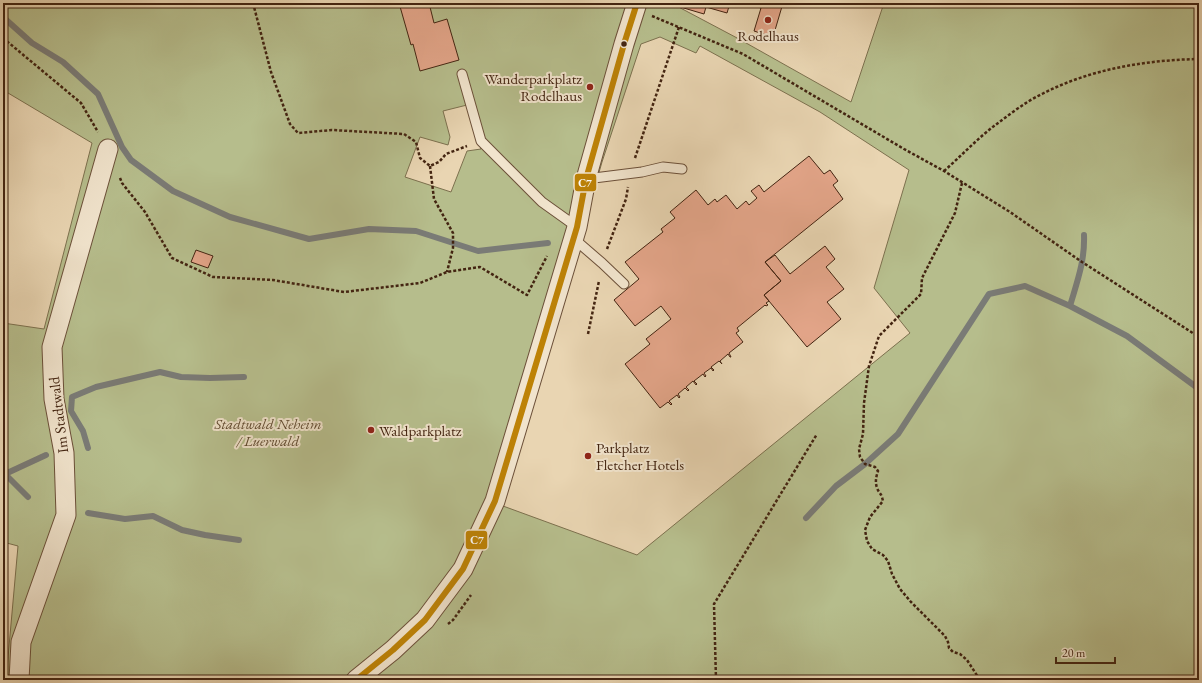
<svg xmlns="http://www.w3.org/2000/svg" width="1202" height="683" font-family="'EB Garamond',serif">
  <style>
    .green { fill: #b6bd8c; stroke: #7c704e; fill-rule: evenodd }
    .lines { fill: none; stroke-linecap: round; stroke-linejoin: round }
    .stream { stroke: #7a7b76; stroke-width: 6 }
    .building { fill: #e3a589; stroke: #432411 }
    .service-casing { stroke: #6c5039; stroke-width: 11 }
    .minor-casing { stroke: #6c5039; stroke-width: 21 }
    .path { stroke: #432411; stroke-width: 2.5; stroke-dasharray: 3 2; stroke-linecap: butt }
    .service { stroke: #f1e4cd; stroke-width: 9 }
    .minor { stroke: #f1e4cd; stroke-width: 19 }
    .bus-1-casing { stroke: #f1e4cd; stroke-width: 9 }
    .bus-1 { stroke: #bd8206; stroke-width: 6 }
    .poi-dot { fill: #8f2418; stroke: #f1e4cd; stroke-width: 1.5 }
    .bus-dot { fill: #432411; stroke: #f1e4cd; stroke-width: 1.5 }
    .labels { text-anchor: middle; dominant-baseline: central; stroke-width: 4; stroke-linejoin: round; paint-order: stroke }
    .poi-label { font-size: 15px; fill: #432411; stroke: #f1e4cd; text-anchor: start }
    .street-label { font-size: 15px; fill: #432411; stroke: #f1e4cd }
    .park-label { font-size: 15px; font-style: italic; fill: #604a30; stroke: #f1e4cd }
    .line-badge { stroke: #f1e4cd; stroke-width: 1.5 }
    .badge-label { font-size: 11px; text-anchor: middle; font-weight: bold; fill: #fff }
  </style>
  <rect width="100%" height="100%" fill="#e9d5b2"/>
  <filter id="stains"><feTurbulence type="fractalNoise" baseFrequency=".005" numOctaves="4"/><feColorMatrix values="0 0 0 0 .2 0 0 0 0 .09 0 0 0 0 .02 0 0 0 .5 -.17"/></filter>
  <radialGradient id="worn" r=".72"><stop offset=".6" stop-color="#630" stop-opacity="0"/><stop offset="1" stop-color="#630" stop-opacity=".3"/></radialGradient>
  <!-- green -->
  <path class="green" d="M3,3H671L739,39L851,102L884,3H1199V680H6L18,546L3,542V323L44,329L92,143L3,90ZM660,37L696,53L700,46L820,112L909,170L874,288L910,333L637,555L503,506L602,162L641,44ZM467,105L481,149L467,151L451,192L405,177L420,137L448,145L450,137L443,111Z"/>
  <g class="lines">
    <!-- stream -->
    <path class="stream" d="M3,17L32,43L63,62L98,94L122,147L131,160L173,191L230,217L309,239L369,229L416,231L478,251L548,243
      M1070,306C1077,282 1085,261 1084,235
      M88,448L83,431L71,411L72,397L96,387L160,372L181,377L210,378L244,377
      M3,472L28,497
      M5,474L46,455
      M88,513L125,519L153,516L182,530L205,535L239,540
      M806,518L836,486L865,464L898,434L989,294L1025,286L1070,306L1127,336L1199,389"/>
  </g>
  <!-- building -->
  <path class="building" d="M399,3H429L434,23L447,19L459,60L420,71L413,44L411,45Z
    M678,3H730L727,13L706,7L704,14L677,6Z
    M744,3H783L773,37L754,31L761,8Z
    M809,156L824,174L830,170L838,181L833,185L843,199L765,262L781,281L764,295L769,301L766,303L768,305L766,306L765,305L737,328L739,331L736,333L743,342L729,353L731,357H730L728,354L720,361L722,364L719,361L711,367L714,370L713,371L711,368L704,373L706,376L705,377L703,374L694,381L697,384L696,385L693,381L686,387L689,390L688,391L685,388L678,394L680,397L679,398L677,395L669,401L672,404L671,405L668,402L660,408L625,364L650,344L646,339L671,319L661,306L635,326L614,300L639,279L625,262L663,232L661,229L675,218L670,212L696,190L708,205L715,199L717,202L726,195L737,209L746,201L749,205L757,198L751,191L759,185L764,192Z
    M825,246L835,259L826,267L844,289L827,302L841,319L807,347L764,295L781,281L765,262L775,255L790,274Z
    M196,250L213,256L208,268L191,262Z"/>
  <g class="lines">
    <defs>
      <path id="service" d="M462,74L481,141L542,202L577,227
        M586,179L642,172L663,167L682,169
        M573,238L602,263L624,284"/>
      <path id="minor" d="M19,680L21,642L66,515L64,453L54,399L52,347L108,149
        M356,680L393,650L425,620L463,569L495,501L577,227L586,179L624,44L637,3"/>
    </defs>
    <!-- service casing -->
    <use href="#service" class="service-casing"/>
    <!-- minor casing -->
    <use href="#minor" class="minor-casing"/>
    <!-- path -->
    <path class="path" d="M253,3L271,72L290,124L298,133L332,130L404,134L416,142L420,158L430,166L439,162L446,154L467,146
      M652,16L743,54L904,149L944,171L1010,212L1082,262L1199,337
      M3,38L81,103L98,132
      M635,158L679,27
      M430,166L434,199L453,233V248L447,272
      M944,171C960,157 977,139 994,126C1009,115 1025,102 1042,94C1090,69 1146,60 1199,59
      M120,178L122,183L145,212L172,258L213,277L273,280L344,292L420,283L447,272L480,267L527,295L547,256
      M962,183L955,213L922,278L921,294L879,336L869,366L864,403L863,434L859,449L860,457L865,464L875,467L878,471C876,477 875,482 877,488C880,495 881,492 883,501L870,517L865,530L867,541L872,549L883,555L888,561L892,574L900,589L911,602L945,636L948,642L949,648L953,652L960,654L967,660L980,680
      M607,249L626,199L628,187
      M588,334L599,281
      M448,624L453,620L471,595
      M716,680L714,604L817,434"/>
    <!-- service -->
    <use href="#service" class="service"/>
    <!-- minor -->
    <use href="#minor" class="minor"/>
    <defs>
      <path id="bus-1" d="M356,680L393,650L425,620L463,569L495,501L577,227L586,179L624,44L637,3"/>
    </defs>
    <!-- bus-1 casing -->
    <use href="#bus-1" class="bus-1-casing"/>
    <!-- bus-1 -->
    <use href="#bus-1" class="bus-1"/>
  </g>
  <!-- markers -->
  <g class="poi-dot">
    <circle cx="768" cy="20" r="4"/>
    <circle cx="590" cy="87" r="4"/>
    <circle cx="371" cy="430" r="4"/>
    <circle cx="588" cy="456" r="4"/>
  </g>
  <circle class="bus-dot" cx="624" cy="44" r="3.5"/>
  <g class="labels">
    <!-- poi labels -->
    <g class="poi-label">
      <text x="768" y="35" text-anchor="middle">Rodelhaus</text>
      <text x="582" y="78" text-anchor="end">Wanderparkplatz<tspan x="582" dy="17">Rodelhaus</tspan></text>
      <text x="379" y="430">Waldparkplatz</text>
      <text x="596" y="447">Parkplatz<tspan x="596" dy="17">Fletcher Hotels</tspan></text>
    </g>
    <!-- street labels -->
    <g class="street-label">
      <text transform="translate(58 415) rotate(-97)">Im Stadtwald</text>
    </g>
    <!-- park labels -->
    <g class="park-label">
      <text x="268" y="423">Stadtwald Neheim<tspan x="268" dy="17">/ Luerwald</tspan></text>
    </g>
  </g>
  <g class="line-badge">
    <rect x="574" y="173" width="23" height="19" rx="4" fill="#bd8206"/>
    <rect x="465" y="530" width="23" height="20" rx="4" fill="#bd8206"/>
  </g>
  <g class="badge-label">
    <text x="585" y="187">C7</text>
    <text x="477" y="544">C7</text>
  </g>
  <!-- margin -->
  <rect width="1202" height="683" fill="none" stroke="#e9d5b2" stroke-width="16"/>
  <rect x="4" y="4" width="1194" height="675" fill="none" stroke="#432411" stroke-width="2"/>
  <rect x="8" y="8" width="1186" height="667" fill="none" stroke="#432411"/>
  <!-- scale -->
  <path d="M1056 657v6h59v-6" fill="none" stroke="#432411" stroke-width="2"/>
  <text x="1062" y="657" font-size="12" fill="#432411" stroke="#f1e4cd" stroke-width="3" paint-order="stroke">20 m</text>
  <rect width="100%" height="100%" filter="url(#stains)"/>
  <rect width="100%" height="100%" fill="url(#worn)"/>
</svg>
